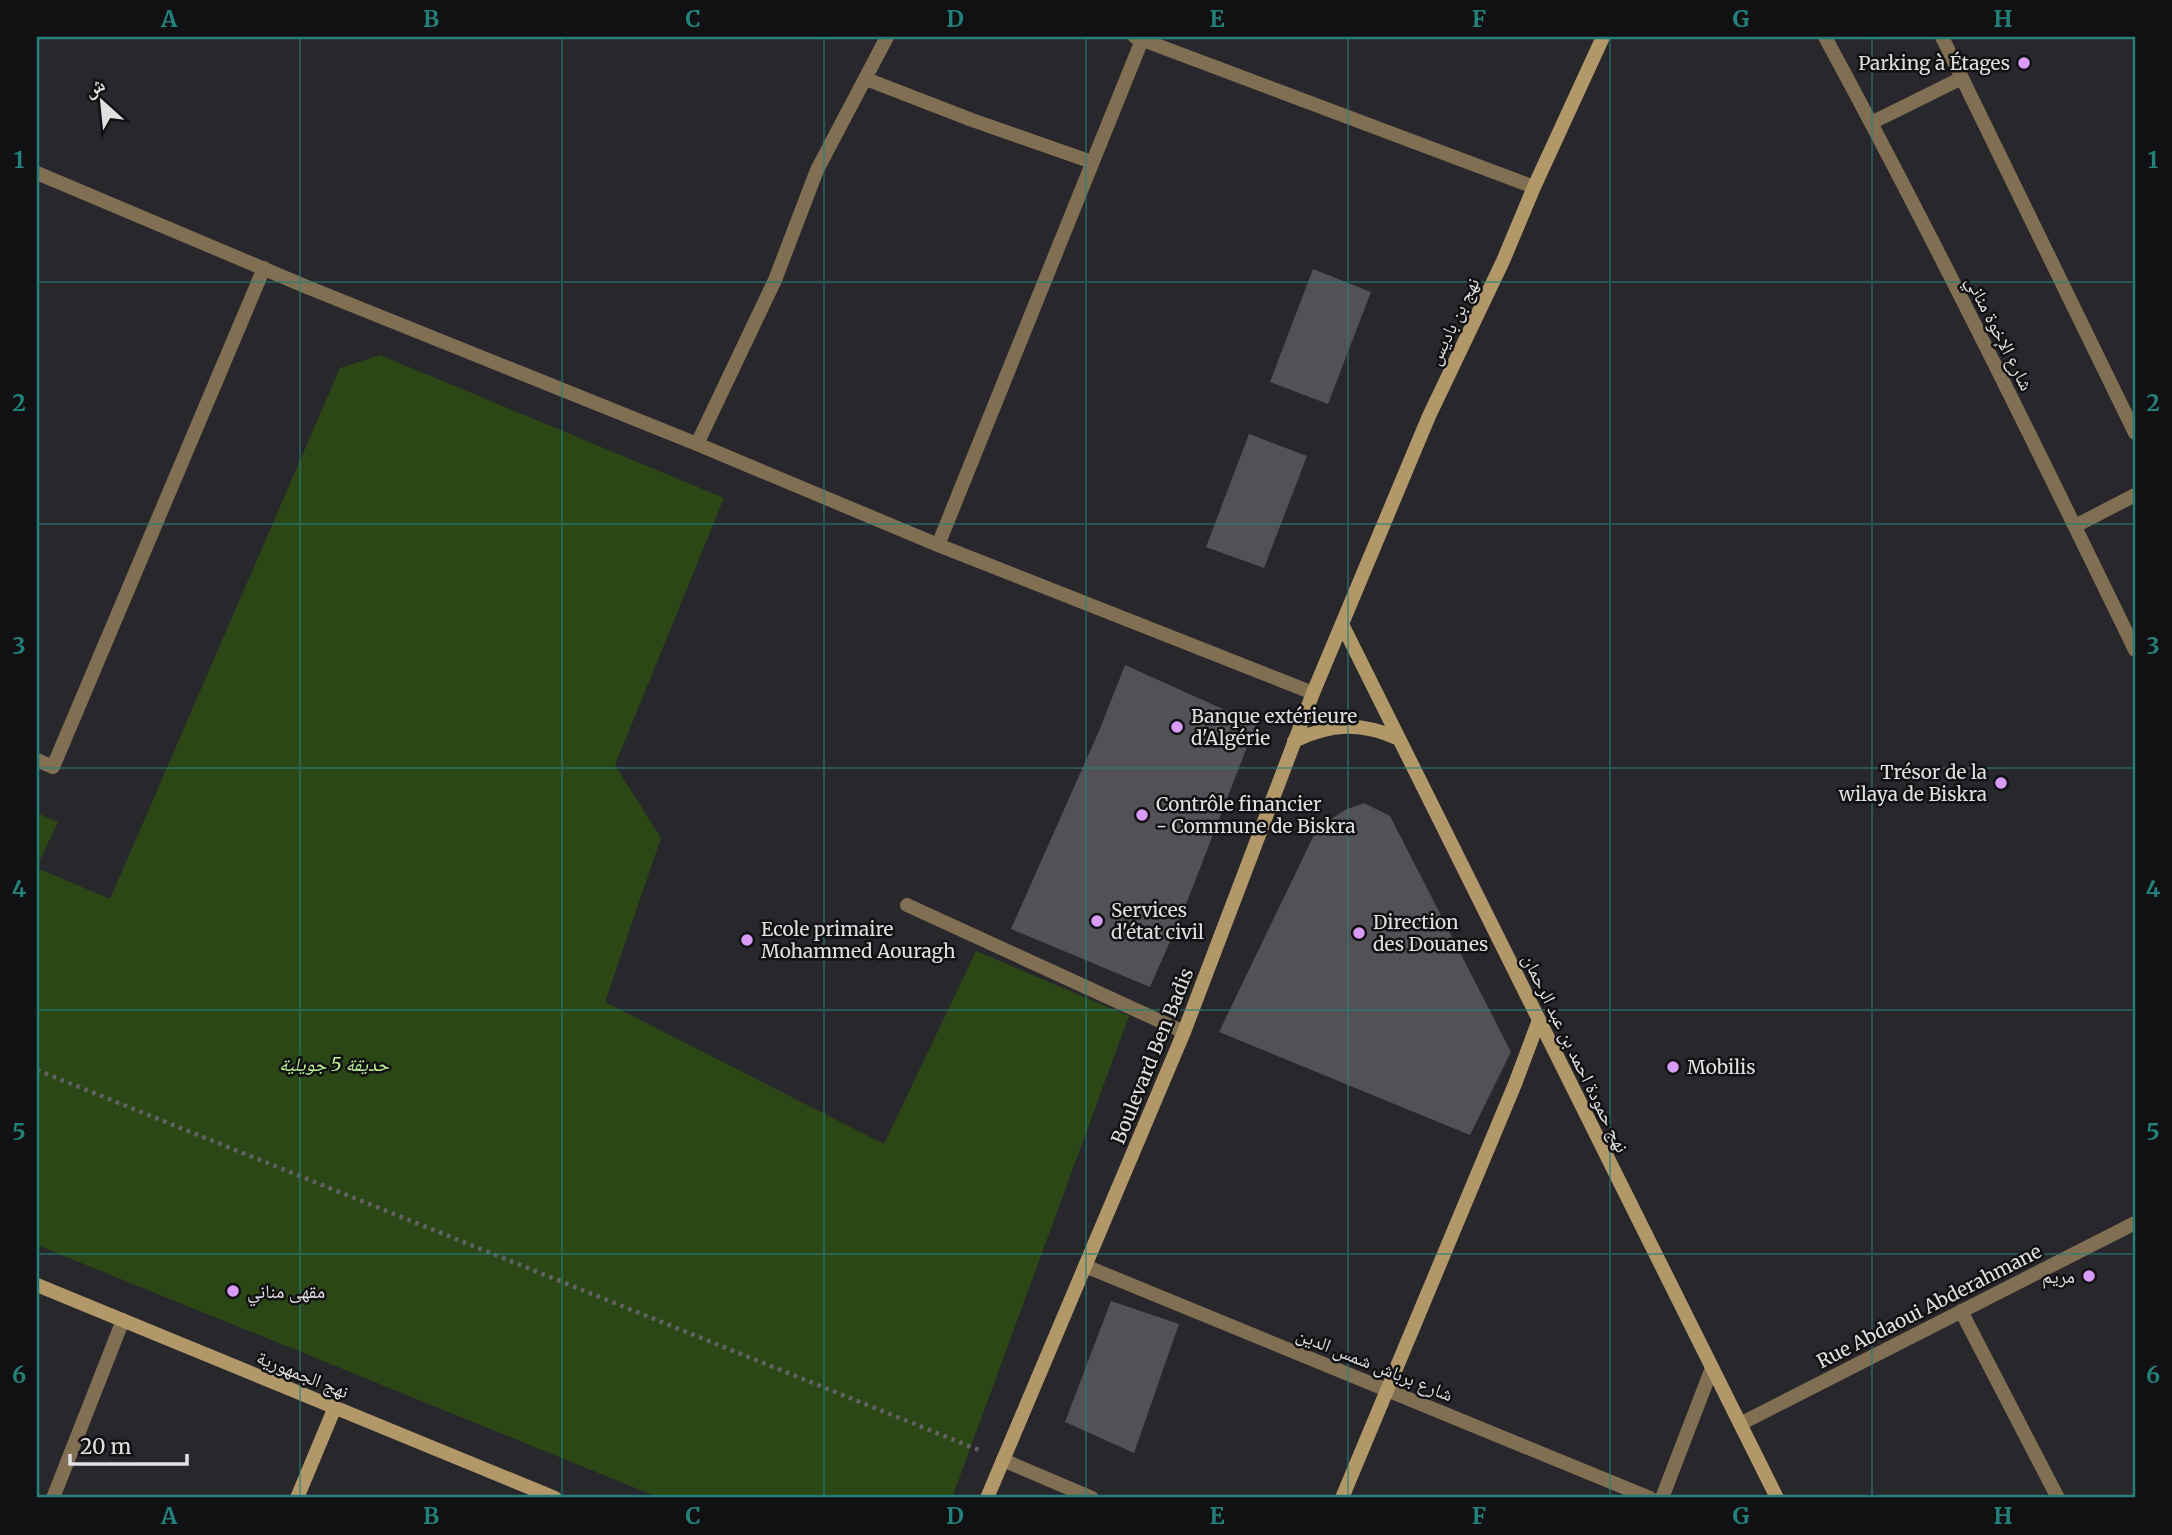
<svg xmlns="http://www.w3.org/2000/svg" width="2172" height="1535" font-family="Merriweather,'Noto Naskh Arabic',serif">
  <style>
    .green { fill: #2b4715 }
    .building { fill: #545156 }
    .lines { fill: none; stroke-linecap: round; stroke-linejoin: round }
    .path { stroke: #636266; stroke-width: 4.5; stroke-dasharray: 3.5 5; stroke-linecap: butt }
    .service { stroke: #806f52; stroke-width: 14 }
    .minor { stroke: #806f52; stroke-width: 14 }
    .tertiary { stroke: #806f52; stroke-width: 14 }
    .secondary { stroke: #b29868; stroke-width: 14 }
    .grid { fill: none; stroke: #24807a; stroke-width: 2; stroke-opacity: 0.55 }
    .poi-dot { fill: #d89bf8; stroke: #111012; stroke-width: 2.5 }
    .labels { text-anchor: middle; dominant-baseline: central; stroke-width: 5; stroke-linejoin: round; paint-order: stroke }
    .poi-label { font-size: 19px; fill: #e0dfe2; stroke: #111012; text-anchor: start }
    .street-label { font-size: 19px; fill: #e0dfe2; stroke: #111012 }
    .park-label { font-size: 19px; font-style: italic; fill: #bff899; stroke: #111012 }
    .neatline { fill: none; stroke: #24807a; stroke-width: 2.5 }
    .grid-label { font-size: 23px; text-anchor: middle; font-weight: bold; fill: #24807a }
  </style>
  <rect width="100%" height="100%" fill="#28272c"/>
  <!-- green -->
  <path class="green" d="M380,355L724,498L615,765L661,838L605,1002L884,1144L976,951L1129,1016L952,1498H660L37,1245V868L110,899L340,368Z
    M37,813L58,822L37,866Z"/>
  <!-- building -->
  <path class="building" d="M1313,269L1371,292L1328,404L1270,382Z
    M1249,434L1307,456L1264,568L1206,547Z
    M1125,665L1256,724L1183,912L1150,987L1011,929L1099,731Z
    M1364,803L1390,816L1511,1052L1470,1135L1219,1032L1314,835L1325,823L1345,810Z
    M1111,1301L1179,1324L1134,1453L1065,1422Z"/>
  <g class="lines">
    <!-- path -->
    <path class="path" d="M37,1070L979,1450"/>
    <!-- service -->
    <path class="service" d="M37,173L307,287
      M37,760L53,767L264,268
      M907,905L1184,1032"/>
    <!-- minor -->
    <path class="minor" d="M1135,37L1534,187
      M866,79L972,120L1092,162
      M307,287L697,444L938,545L1313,693
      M697,444L775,280L817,170L887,37
      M938,545L1142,40
      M1085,1266L1650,1498
      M1961,1311L2058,1498
      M1740,1424L2135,1223
      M1003,1460L1092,1498
      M53,1498L123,1320
      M1662,1498L1712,1368"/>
    <!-- tertiary -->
    <path class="tertiary" d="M1825,37C1934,238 2035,444 2135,650
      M1942,37L2135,433
      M1871,123L1962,78
      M2075,526L2135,495"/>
    <!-- secondary -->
    <path class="secondary" d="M1342,624L1777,1498
      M1294,741C1331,723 1362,722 1399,739
      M37,1285L555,1498
      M297,1498L335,1407
      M987,1498L1184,1032L1313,693L1429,416L1503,261L1534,187L1603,37
      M1342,1498L1515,1084L1539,1020"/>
  </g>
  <!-- grid -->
  <path class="grid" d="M300,37V1498M562,37V1498M824,37V1498M1086,37V1498M1348,37V1498M1610,37V1498M1872,37V1498M37,282H2135M37,524H2135M37,768H2135M37,1010H2135M37,1254H2135"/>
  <!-- markers -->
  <g class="poi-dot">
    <circle cx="2024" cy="63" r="7"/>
    <circle cx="1177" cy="727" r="7"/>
    <circle cx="2001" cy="783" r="7"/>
    <circle cx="1142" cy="815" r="7"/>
    <circle cx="1097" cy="921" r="7"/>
    <circle cx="1359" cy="933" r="7"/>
    <circle cx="747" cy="940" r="7"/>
    <circle cx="1673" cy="1067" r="7"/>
    <circle cx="2089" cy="1276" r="7"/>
    <circle cx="233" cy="1291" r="7"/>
  </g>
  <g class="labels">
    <!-- poi labels -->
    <g class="poi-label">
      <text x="2010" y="63" text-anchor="end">Parking à Étages</text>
      <text x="1191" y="716">Banque extérieure<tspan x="1191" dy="22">d'Algérie</tspan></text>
      <text x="1987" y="772" text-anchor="end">Trésor de la<tspan x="1987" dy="22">wilaya de Biskra</tspan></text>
      <text x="1156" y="804">Contrôle financier<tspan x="1156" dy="22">- Commune de Biskra</tspan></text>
      <text x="1111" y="910">Services<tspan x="1111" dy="22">d'état civil</tspan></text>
      <text x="1373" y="922">Direction<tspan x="1373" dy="22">des Douanes</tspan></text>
      <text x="761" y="929">Ecole primaire<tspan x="761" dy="22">Mohammed Aouragh</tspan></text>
      <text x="1687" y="1067">Mobilis</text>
      <text x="2075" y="1276" text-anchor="end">مريم</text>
      <text x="247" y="1291">مقهى مناني</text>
    </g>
    <!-- street labels -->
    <g class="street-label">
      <text transform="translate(1453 321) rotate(-64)">نهج بن باديس</text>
      <text transform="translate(2000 333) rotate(63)">شارع الإخوة مناني</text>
      <text transform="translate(1576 1053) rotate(64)">نهج حمودة احمد بن عبد الرحمان</text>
      <text transform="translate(1152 1056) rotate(-68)">Boulevard Ben Badis</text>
      <text transform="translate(1929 1306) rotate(-27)">Rue Abdaoui Abderahmane</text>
      <text transform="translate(1375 1364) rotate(22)">شارع برباش شمس الدين</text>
      <text transform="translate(303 1374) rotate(22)">نهج الجمهورية</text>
    </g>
    <!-- park labels -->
    <g class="park-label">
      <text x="334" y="1064">حديقة 5 جويلية</text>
    </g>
  </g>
  <!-- border -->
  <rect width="2172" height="1535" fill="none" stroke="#111012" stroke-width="77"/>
  <!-- north arrow -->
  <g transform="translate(102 102) rotate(333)" stroke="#111012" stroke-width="5" paint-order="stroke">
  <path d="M0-5L12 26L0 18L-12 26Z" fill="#e0dfe2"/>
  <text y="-10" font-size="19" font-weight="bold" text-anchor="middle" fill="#e0dfe2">ش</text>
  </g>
  <!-- scale -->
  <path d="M70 1454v10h117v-10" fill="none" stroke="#e0dfe2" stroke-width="3.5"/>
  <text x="80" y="1454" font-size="21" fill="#e0dfe2" stroke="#111012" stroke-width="5" paint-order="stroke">20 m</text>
  <rect x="38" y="38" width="2096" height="1458" class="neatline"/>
  <g class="grid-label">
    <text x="169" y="27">A</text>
    <text x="431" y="27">B</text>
    <text x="693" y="27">C</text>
    <text x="955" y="27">D</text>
    <text x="1217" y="27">E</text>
    <text x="1479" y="27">F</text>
    <text x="1741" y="27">G</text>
    <text x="2003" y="27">H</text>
    <text x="19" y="168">1</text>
    <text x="2153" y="168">1</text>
    <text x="19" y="411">2</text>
    <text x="2153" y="411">2</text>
    <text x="19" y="654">3</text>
    <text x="2153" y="654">3</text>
    <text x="19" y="897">4</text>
    <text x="2153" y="897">4</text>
    <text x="19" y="1140">5</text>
    <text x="2153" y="1140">5</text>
    <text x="19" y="1383">6</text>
    <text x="2153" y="1383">6</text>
    <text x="169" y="1524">A</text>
    <text x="431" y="1524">B</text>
    <text x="693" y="1524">C</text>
    <text x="955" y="1524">D</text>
    <text x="1217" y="1524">E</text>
    <text x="1479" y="1524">F</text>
    <text x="1741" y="1524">G</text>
    <text x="2003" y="1524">H</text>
  </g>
</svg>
